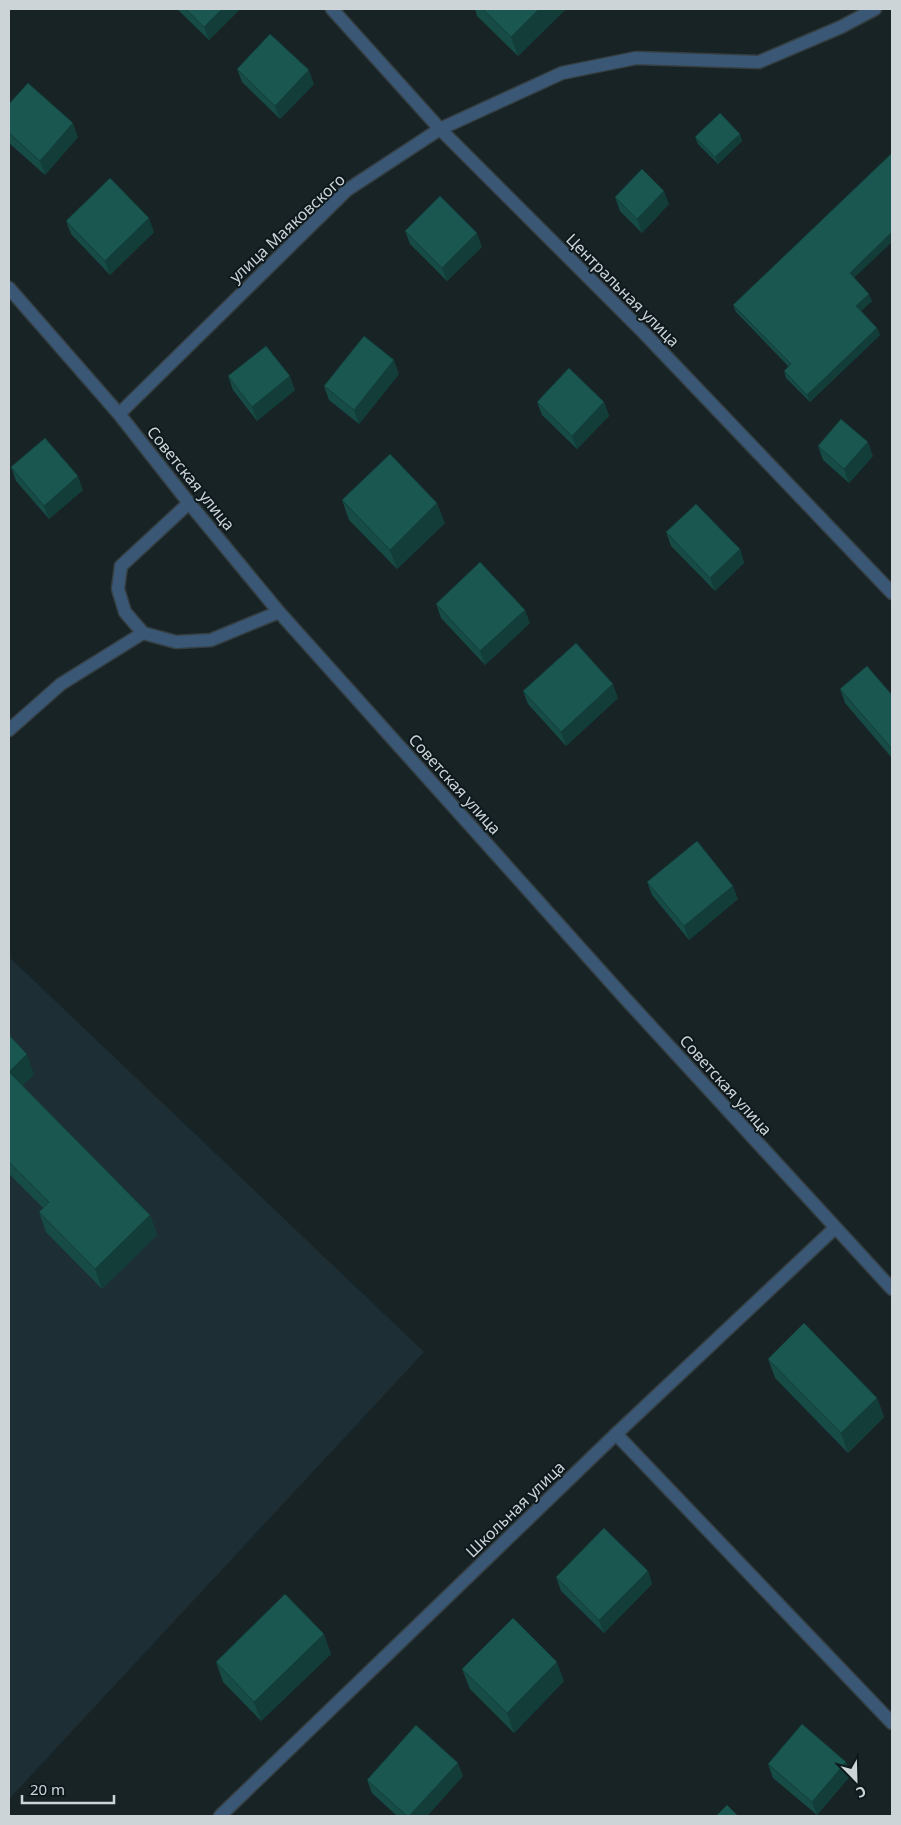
<svg xmlns="http://www.w3.org/2000/svg" width="901" height="1825" font-family="'Noto Sans',sans-serif">
  <style>
    .built { fill: #1d2f34 }
    .lines { fill: none; stroke-linecap: round; stroke-linejoin: round }
    .service-casing { stroke: #353f42; stroke-width: 15 }
    .minor-casing { stroke: #353f42; stroke-width: 15 }
    .service { stroke: #3a5776; stroke-width: 12 }
    .minor { stroke: #3a5776; stroke-width: 12 }
    .wall { fill: #174b46 }
    .shaded-wall { fill: #133d39 }
    .building { fill: #1b5751; stroke: #133d39 }
    .labels { text-anchor: middle; dominant-baseline: central; stroke-width: 4; stroke-linejoin: round; paint-order: stroke }
    .street-label { font-size: 16px; fill: #cdd4d7; stroke: #0e191d }
  </style>
  <rect width="100%" height="100%" fill="#182326"/>
  <!-- built -->
  <path class="built" d="M9,957L424,1352L9,1799Z"/>
  <g class="lines">
    <defs>
      <path id="service" d="M616,1434L892,1723"/>
      <path id="minor" d="M332,9L440,129L644,333L892,593
        M9,288L119,414L189,503L279,612L623,996L892,1289
        M119,414L347,190L440,129L562,73L636,58L759,62L841,27L875,9
        M143,633L125,612L118,589L121,566L189,503
        M9,730L61,684L143,633L176,642L211,640L279,612
        M220,1816L616,1434L835,1228"/>
    </defs>
    <!-- service casing -->
    <use href="#service" class="service-casing"/>
    <!-- minor casing -->
    <use href="#minor" class="minor-casing"/>
    <!-- service -->
    <use href="#service" class="service"/>
    <!-- minor -->
    <use href="#minor" class="minor"/>
  </g>
  <!-- wall -->
  <path class="wall" d="M177,9H240L209,40Z
    M475,9H566L518,56L477,16Z
    M237,69L314,84L280,119L242,82Z
    M9,104L78,137L45,175L9,143Z
    M740,134L742,141L718,164L698,144L695,137Z
    M615,197L669,204L642,233L620,211Z
    M66,221L154,232L110,275L71,234Z
    M405,231L482,247L447,281L410,244Z
    M854,278L872,301L861,311L877,328L880,335L810,402L786,378L784,371L788,366L736,312L733,305Z
    M399,374L359,424L329,400L324,386Z
    M228,376L295,390L257,421L233,390Z
    M537,402H604L609,416L577,449L542,415Z
    M818,446L873,456L849,483L823,460Z
    M11,467L83,490L49,519L16,481Z
    M342,500L445,523L397,569L349,520Z
    M666,532L740,549L744,563L715,591L671,546Z
    M436,604L530,623L485,665L441,618Z
    M840,689L892,695V758L845,703Z
    M523,691L618,698L566,746L528,704Z
    M647,882L738,899L689,940L652,895Z
    M9,1035L34,1074L22,1086L150,1215L157,1235L102,1289L46,1232L39,1212L43,1208L9,1174Z
    M768,1359L877,1398L884,1417L848,1453L775,1378Z
    M648,1571L652,1584L604,1633L561,1591L556,1577Z
    M331,1654L261,1721L223,1682L216,1662Z
    M462,1669L564,1681L514,1733L470,1689Z
    M846,1762L851,1775L817,1815L773,1778L768,1764Z
    M463,1776L427,1816H397L372,1793L367,1780Z"/>
  <!-- shaded-wall -->
  <path class="shaded-wall" d="M222,9H240L209,40L204,27Z
    M539,9H566L518,56L511,37Z
    M309,70L314,84L280,119L275,106Z
    M73,123L78,137L45,175L40,161Z
    M740,134L742,141L718,164L715,157Z
    M664,191L669,204L642,233L637,219Z
    M149,218L154,232L110,275L105,261Z
    M892,232V242L852,280L850,273Z
    M477,233L482,247L447,281L442,268Z
    M869,294L872,301L858,313L856,306Z
    M877,328L880,335L810,402L807,395Z
    M394,360L399,374L359,424L354,410Z
    M290,376L295,390L257,421L252,407Z
    M604,402L609,416L577,449L572,436Z
    M868,442L873,456L849,483L844,469Z
    M78,476L83,490L49,519L44,506Z
    M437,503L445,523L397,569L390,550Z
    M740,549L744,563L715,591L710,578Z
    M525,610L530,623L485,665L480,651Z
    M613,684L618,698L566,746L561,732Z
    M733,886L738,899L689,940L684,926Z
    M27,1054L34,1074L16,1092L9,1072Z
    M150,1215L157,1235L102,1289L95,1269Z
    M877,1398L884,1417L848,1453L841,1433Z
    M648,1571L652,1584L604,1633L599,1620Z
    M324,1634L331,1654L261,1721L254,1702Z
    M557,1662L564,1681L514,1733L507,1713Z
    M846,1762L851,1775L817,1815L812,1802Z
    M458,1763L463,1776L427,1816H409Z"/>
  <!-- building -->
  <path class="building" d="M186,9H222L204,27Z
    M483,9H539L511,37Z
    M270,34L309,70L275,106L237,69Z
    M28,83L73,123L40,161L9,133V104Z
    M720,113L740,134L715,157L695,137Z
    M892,153V232L850,273L869,294L856,306L877,328L807,395L784,371L791,364L733,305Z
    M642,169L664,191L637,219L615,197Z
    M110,178L149,218L105,261L66,221Z
    M440,196L477,233L442,268L405,231Z
    M364,336L394,360L354,410L324,386Z
    M266,346L290,376L252,407L228,376Z
    M569,368L604,402L572,436L537,402Z
    M841,419L868,442L844,469L818,446Z
    M45,438L78,476L44,506L11,467Z
    M390,454L437,503L390,550L342,500Z
    M696,504L740,549L710,578L666,532Z
    M480,562L525,610L480,651L436,604Z
    M576,643L613,684L561,732L523,691Z
    M867,666L892,695V749L840,689Z
    M697,841L733,886L684,926L647,882Z
    M9,1035L27,1054L9,1072L150,1215L95,1269L39,1212L49,1202L9,1162Z
    M804,1323L877,1398L841,1433L768,1359Z
    M604,1528L648,1571L599,1620L556,1577Z
    M285,1594L324,1634L254,1702L216,1662Z
    M513,1618L557,1662L507,1713L462,1669Z
    M802,1724L846,1762L812,1802L768,1764Z
    M416,1725L458,1763L409,1816H407L367,1780Z
    M727,1805L738,1816H716Z"/>
  <g class="labels">
    <!-- street labels -->
    <g class="street-label">
      <text transform="translate(287 228) rotate(-43)">улица Маяковского</text>
      <text transform="translate(623 290) rotate(45)">Центральная улица</text>
      <text transform="translate(191 478) rotate(51)">Советская улица</text>
      <text transform="translate(455 784) rotate(48)">Советская улица</text>
      <text transform="translate(726 1085) rotate(48)">Советская улица</text>
      <text transform="translate(515 1509) rotate(-44)">Школьная улица</text>
    </g>
  </g>
  <!-- border -->
  <rect width="901" height="1825" fill="none" stroke="#cdd4d7" stroke-width="20"/>
  <!-- north arrow -->
  <g transform="translate(856 1780) rotate(157)" stroke="#0e191d" stroke-width="4" paint-order="stroke">
  <path d="M0-4L9 19L0 12L-9 19Z" fill="#cdd4d7"/>
  <text y="-8" font-size="14" font-weight="bold" text-anchor="middle" fill="#cdd4d7">С</text>
  </g>
  <!-- scale -->
  <path d="M22 1795v8h92v-8" fill="none" stroke="#cdd4d7" stroke-width="2.5"/>
  <text x="30" y="1795" font-size="15" fill="#cdd4d7" stroke="#0e191d" stroke-width="4" paint-order="stroke">20 m</text>
</svg>
